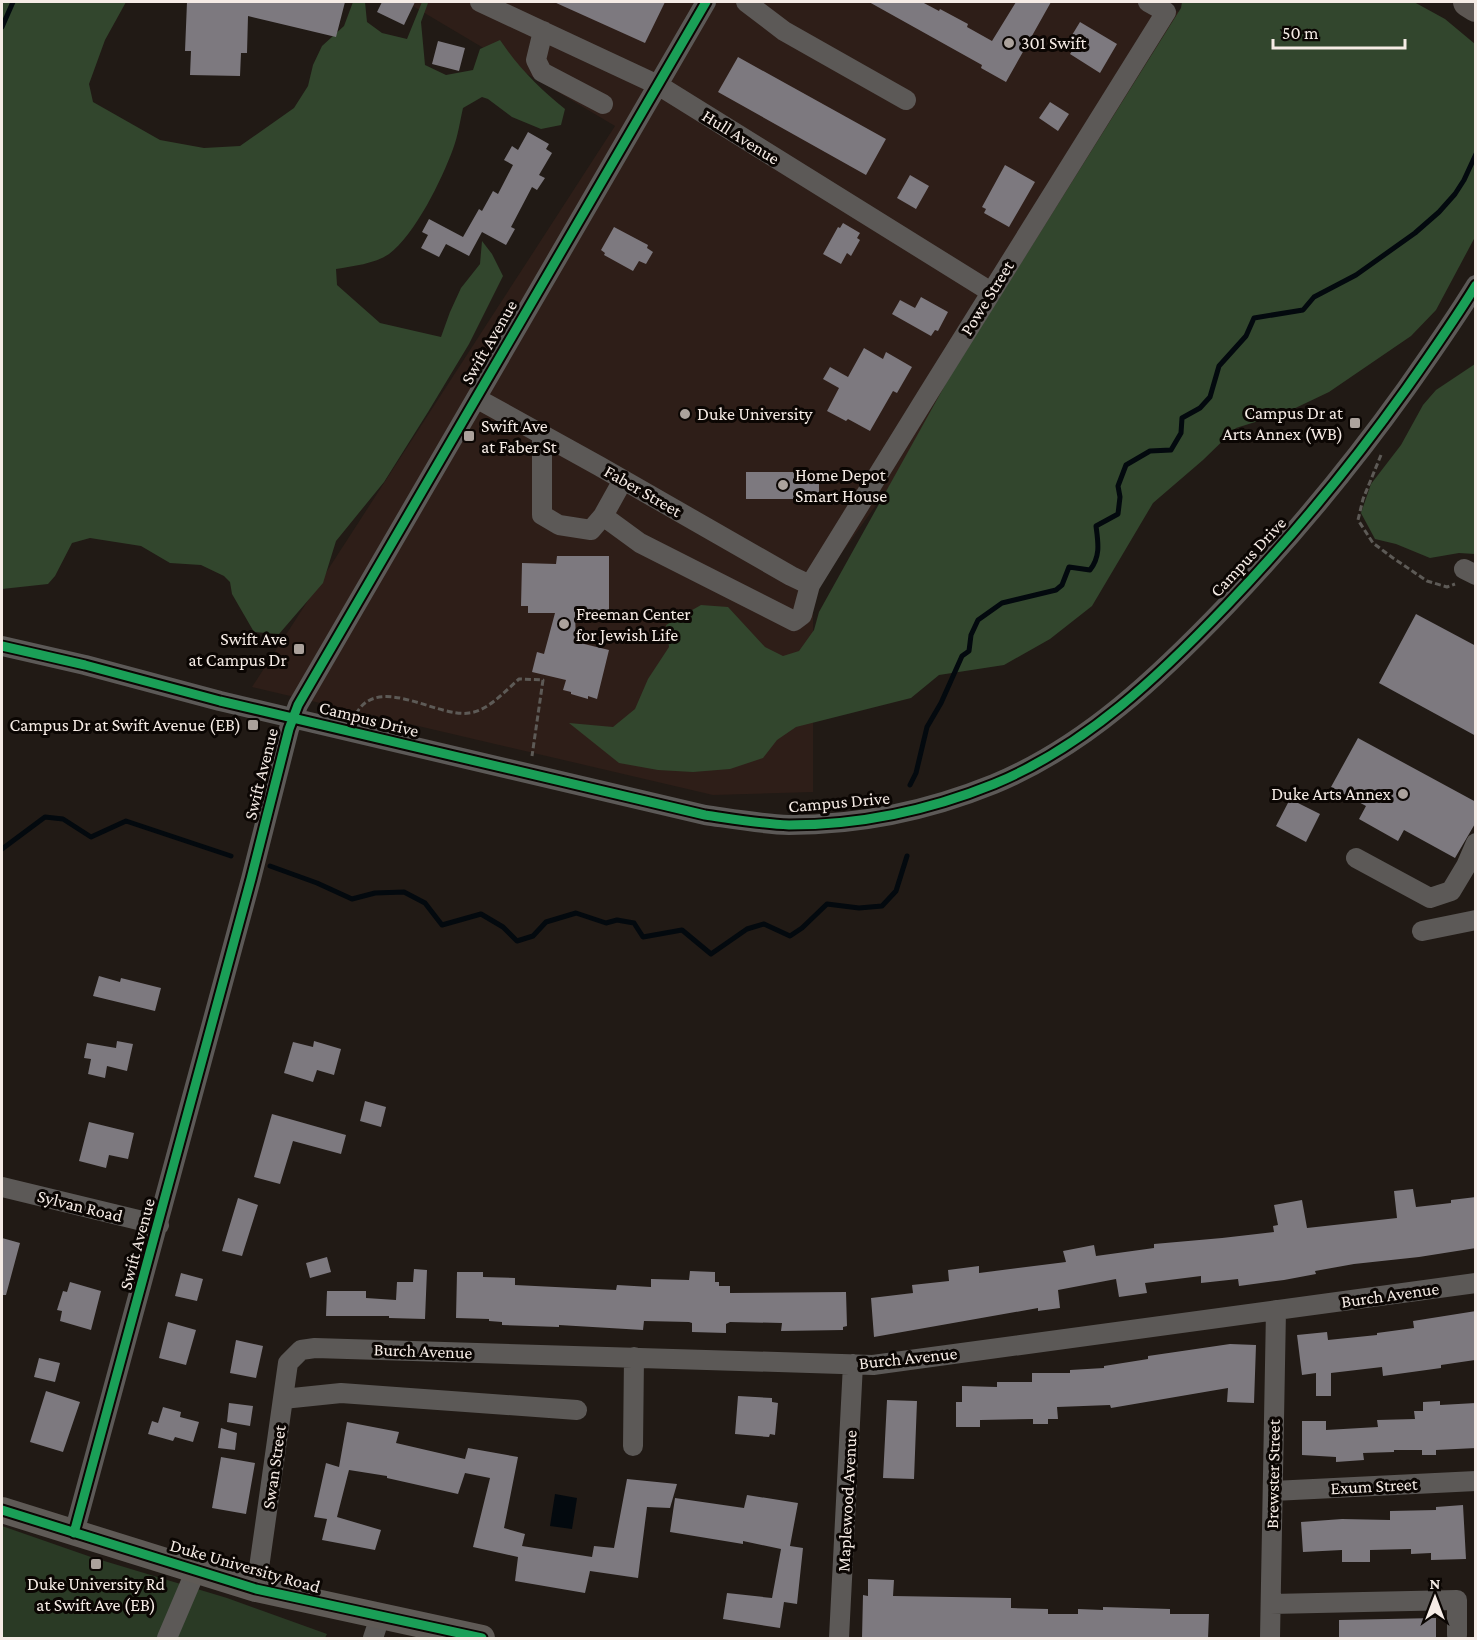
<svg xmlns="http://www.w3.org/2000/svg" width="1477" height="1640" font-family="'Crimson Pro',serif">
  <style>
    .education { fill: #2e1e18 }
    .green { fill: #2a3a25 }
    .forest { fill: #32462d }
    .water { fill: #03090e }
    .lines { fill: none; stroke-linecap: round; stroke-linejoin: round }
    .stream { stroke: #03090e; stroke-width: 5 }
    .building { fill: #7d797f }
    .path { stroke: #5d5a56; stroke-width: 3; stroke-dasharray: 6 3; stroke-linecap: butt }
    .minor { stroke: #5c5957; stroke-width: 20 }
    .major { stroke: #5f5a56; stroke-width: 26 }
    .highway { stroke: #5c5652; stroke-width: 30 }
    .cycleway-casing { stroke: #0b0603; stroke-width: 13 }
    .cycleway { stroke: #1a9f57; stroke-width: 9 }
    .poi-dot { fill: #aba29c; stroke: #0b0603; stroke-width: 2 }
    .labels { text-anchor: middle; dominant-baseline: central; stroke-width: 6; stroke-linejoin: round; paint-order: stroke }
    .poi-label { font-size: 18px; fill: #f5ebe5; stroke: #0b0603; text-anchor: start }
    .street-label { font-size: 18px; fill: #f5ebe5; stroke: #0b0603 }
  </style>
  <rect width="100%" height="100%" fill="#211a15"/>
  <!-- education -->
  <path class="education" d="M406,2H1158L1222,33L1070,235L813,593V792L713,795L252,687L615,126Z"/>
  <!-- green -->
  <path class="green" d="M2,1526L91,1557L227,1598L327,1634L325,1638H2Z"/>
  <!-- forest -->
  <path class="forest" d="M2,2H126L105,40L89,84L93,102L160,140L204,148L240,146L294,108L308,86L313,65L322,46L344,26L353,2H365L367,22L382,33L407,39L422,2L428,3L421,22L425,65L446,75L473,70L480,49L500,40C519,68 539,88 565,109L561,125L541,129L512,117L488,99L482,97L463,108C460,121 458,136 453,149C442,179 415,235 389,254C374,264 353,266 336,269L337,285L380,323L441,337L450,312L461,288L480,264L482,241L492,254L503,276L469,344L428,412L384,482L336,541L323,583L279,634L254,632L232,594L230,582L224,576L201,565L170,563L141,546L90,538L72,543L55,576L48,584L2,589Z
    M1182,2H1414L1445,19L1475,44V237L1436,310L1411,336L1329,392L1287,412L1236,428L1203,460L1153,503L1092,606L1050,639L1004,665L939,675L911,698L796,727L777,740L763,758L730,769L693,772L658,770L619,763L569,723L613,727L635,709L648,679L669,647L666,625L701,605L728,607L765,647L783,656L799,651L814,630L819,612L949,378L1181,8Z
    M1475,364V554L1459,553L1430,558L1396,544L1375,539L1361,513L1371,484L1401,445L1423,405L1436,390Z"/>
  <!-- water -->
  <path class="water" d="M555,1494L577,1498L572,1529L550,1526Z"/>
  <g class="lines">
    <!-- stream -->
    <path class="stream" d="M2,27L13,2
      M910,785L916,773L927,727L941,703L962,656L969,651L971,635L978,620L1002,603L1056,590L1062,585L1069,567L1090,570C1101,556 1098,542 1096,526L1118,514L1120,497L1118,486L1126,465L1150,451L1171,450L1181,433L1182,418L1200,408L1210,397L1219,366L1246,336L1254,318L1303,310L1314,297L1356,275L1415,233L1439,212L1455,194L1464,180L1476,154
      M2,849L45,817L63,819L91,837L126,821L231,856
      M270,866L317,883L352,899L375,893L404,892L425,903L442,925L481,914L503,927L517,941L533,936L546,922L576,913L606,923L617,920L634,923L643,937L682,930L711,954L747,929L764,924L790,936L802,928L827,904L859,908L882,906L896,891L907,856"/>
  </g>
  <!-- building -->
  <path class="building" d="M187,2H345L336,37L248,16L247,53H241L240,76L190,75L191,51H185Z
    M382,2H415L404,25L377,12Z
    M554,2H665L645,43Z
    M869,2H922L939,11L940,9L968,24L967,27L992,41L1016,2H1051L1006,82L981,68L982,65Z
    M1080,22L1117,44L1100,73L1070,54L1076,45L1069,40Z
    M438,41L465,48L459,71L432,64Z
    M738,57L886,139L866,175L718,92Z
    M1050,102L1069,114L1058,131L1039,118Z
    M528,132L549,144L546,149L552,153L539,175L545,178L537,190L532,187L511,227L515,229L506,245L482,232L469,256L446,244L439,257L421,248L428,235L422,232L429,219L463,237L479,209L482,211L493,191L498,194L513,165L504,160L512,146L518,150Z
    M1005,165L1035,182L1009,227L984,213L986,209L982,207Z
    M910,175L929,186L916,209L897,198Z
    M843,223L860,233L857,238L860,240L851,256L847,253L841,264L823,254L838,227L840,228Z
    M614,227L648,245L647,248L653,252L646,264L639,261L633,271L604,255L605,253L601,250Z
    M921,297L948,312L938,331L935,330L931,336L892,314L900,300L915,308Z
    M864,348L883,359L886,352L912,367L897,393L893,391L870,431L848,419L846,421L827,411L839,388L823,379L830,367L848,377Z
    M746,472H819V499H746Z
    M557,556H609V613H575L576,642L609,650L597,699L588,696V699L571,694V692L563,690L566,680L532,672L537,652L544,654L555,613H528V606H521L522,563L556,564Z
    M1416,614L1476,646V736L1379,683Z
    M1358,738L1476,802V822L1455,858L1404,830L1398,841L1359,819L1366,806L1331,787Z
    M1290,799L1320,814L1306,842L1276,826Z
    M99,976L120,982L121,978L161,988L155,1011L93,996Z
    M117,1041L133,1044L127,1071L107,1066L105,1078L88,1074L91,1059L84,1058L87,1043L116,1048Z
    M314,1041L341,1049L334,1075L317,1070L313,1082L284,1073L293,1042L313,1047Z
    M365,1101L386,1107L381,1127L360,1121Z
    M272,1114L346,1135L341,1154L293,1141L280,1184L254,1177Z
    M89,1122L134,1133L128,1159L109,1155L106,1168L79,1161Z
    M1413,1189L1416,1207L1451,1203V1200L1476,1197V1248L1419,1257L1354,1264L1315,1271L1316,1274L1284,1280L1239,1286L1238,1279L1201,1283V1276L1145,1283L1147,1293L1119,1297L1116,1279L1058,1290L1060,1308L1038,1311V1308L874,1337L871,1298L913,1293L912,1285L949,1281L948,1270L979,1266V1273L1066,1262L1063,1251L1094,1245L1096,1256L1154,1248V1244L1222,1238L1274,1232L1273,1226L1278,1225L1274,1205L1302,1200L1307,1228L1397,1218L1394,1191Z
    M238,1198L258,1205L242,1256L222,1251Z
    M2,1238L20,1243L6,1295H2Z
    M327,1257L331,1272L310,1278L306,1263Z
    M414,1269L427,1270L425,1319L389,1318V1316H326L327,1291H366V1298L396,1300L397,1282H413Z
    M690,1271L715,1272V1282H719V1286H730V1293L846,1292L847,1326L843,1327V1330L781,1331L782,1323L730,1322L726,1324V1333L692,1332V1323L689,1322L644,1321L643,1330L559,1325V1327L502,1325V1322L489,1321V1319L456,1318L457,1272H483V1277L515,1278V1285L616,1290L617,1285L651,1287V1279L689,1280Z
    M181,1273L203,1279L197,1301L175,1296Z
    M70,1282L101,1291L91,1330L60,1321L62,1311L57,1310L63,1291L67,1292Z
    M1476,1311L1475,1360L1441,1365V1368L1383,1376L1382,1367L1331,1373V1396H1316V1373L1302,1375L1297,1335L1327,1332L1328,1340L1377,1335V1333L1414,1328L1413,1321Z
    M168,1322L196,1330L186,1365L159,1358Z
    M236,1340L263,1346L256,1378L230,1373Z
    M1230,1344L1256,1345L1254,1403L1227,1402L1228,1388L1111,1408L1110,1405L1057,1407L1058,1419H1048V1424H1033V1419L980,1420V1427H956V1402H962V1386L997,1387V1382H1032V1373H1070V1370L1104,1368V1366L1148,1359V1356Z
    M39,1358L60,1363L55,1382L34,1377Z
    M46,1391L80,1402L63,1452L30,1442Z
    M738,1396L772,1398V1402L778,1403L775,1435L770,1434L769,1437L735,1434Z
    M887,1400L917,1401L914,1479L883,1478Z
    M1440,1401V1405L1476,1403V1448L1436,1450V1455H1422V1450H1394V1452L1363,1453L1364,1460L1336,1462V1457L1302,1455V1421H1326V1430L1378,1427L1377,1420L1415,1419L1414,1411H1423V1402Z
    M229,1403L253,1406L250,1426L227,1422Z
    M163,1407L181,1412L180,1417L199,1422L193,1442L175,1437L173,1441L148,1434L152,1421L158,1423Z
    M347,1422L399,1432L396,1443L465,1459L468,1448L518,1457L504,1528L525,1534L522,1546L592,1557L594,1546L614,1548L627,1479L677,1484L670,1508L647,1507L638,1578L590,1571L585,1593L515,1581L518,1557L473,1547L490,1478L465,1473L458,1494L387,1478V1476L349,1470L337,1517L381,1530L375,1550L322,1540L327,1519L314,1517L326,1463L339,1467Z
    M221,1428L237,1433L235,1450L218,1448Z
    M221,1457L255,1463L246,1514L212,1508Z
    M747,1495L798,1503L790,1546L803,1548L797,1604L784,1602L780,1628L723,1619L727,1593L772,1598L781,1549L743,1541V1544L670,1532L675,1498L744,1508Z
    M1463,1505L1466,1559L1431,1560V1553L1411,1554V1549L1370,1550V1562H1342V1550L1303,1552L1301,1522L1342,1519L1390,1520V1511L1436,1510V1507Z
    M868,1579L894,1580L893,1596L1011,1598V1608L1048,1609V1614H1078V1609L1103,1610V1607L1170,1609V1614H1209L1208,1638H862L863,1595L868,1596Z
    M1436,1618V1638H1339V1620Z"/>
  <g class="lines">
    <!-- path -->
    <path class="path" d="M1381,455L1363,499L1358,520L1373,543L1393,558L1427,581L1447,587L1455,584
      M356,714C378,673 437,718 469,713C488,711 505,691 519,679L543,680L532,756"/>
    <!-- minor -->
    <path class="minor" d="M480,2L658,85L991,292
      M746,2L784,31L906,100
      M543,31L536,60L542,72L603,104
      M476,398L599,466L791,576L810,585
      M542,434V515L559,525L591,530L603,516L623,480
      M603,516L640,543L794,621L802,615L810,585L928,394L1166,12L1148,2
      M1464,569L1476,575
      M2,646L85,665L220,701L705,815C733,819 761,824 789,825C859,825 930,810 994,784C1086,746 1160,675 1227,605C1292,537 1351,466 1406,389C1430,355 1454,321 1476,285
      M1356,858L1430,898L1451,891L1466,866L1476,843
      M1422,931L1476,920
      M2,1187L159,1225
      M283,1399L341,1393L577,1410
      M633,1446L634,1357
      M1273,1491L1476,1481
      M74,1533L251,879L289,729L298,705L706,2
      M256,1589L288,1363L301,1350L315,1348L873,1365L1476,1283
      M1271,1604L1457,1600V1635
      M167,1638L196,1570
      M373,1638L380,1617
      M839,1638L853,1364
      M1270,1638L1276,1310"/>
    <!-- major -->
    <path class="major" d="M2,1510L256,1589L482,1638"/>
    <!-- highway -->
    <path class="highway" d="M1468,2L1476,7"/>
    <defs>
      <path id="cycleway" d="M2,646L85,665L220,701L705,815C733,819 761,824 789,825C859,825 930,810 994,784C1086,746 1160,675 1227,605C1292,537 1351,466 1406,389C1430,355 1454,321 1476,285
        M2,1510L256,1589L482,1638
        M74,1533L251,879L289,729L298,705L706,2"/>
    </defs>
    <!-- cycleway casing -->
    <use href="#cycleway" class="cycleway-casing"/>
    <!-- cycleway -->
    <use href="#cycleway" class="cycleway"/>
  </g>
  <!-- markers -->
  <g class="poi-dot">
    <circle cx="1009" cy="43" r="6"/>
    <circle cx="685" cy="414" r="6"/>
    <rect x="1349" y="417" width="12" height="12" rx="3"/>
    <rect x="463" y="430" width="12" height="12" rx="3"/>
    <circle cx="783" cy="485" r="6"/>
    <circle cx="564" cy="624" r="6"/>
    <rect x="293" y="643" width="12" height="12" rx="3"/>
    <rect x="247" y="719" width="12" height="12" rx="3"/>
    <circle cx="1403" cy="794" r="6"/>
    <rect x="90" y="1558" width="12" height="12" rx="3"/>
  </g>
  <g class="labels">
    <!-- poi labels -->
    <g class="poi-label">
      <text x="1021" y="43">301 Swift</text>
      <text x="1343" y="413" text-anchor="end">Campus Dr at<tspan x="1343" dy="21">Arts Annex (WB)</tspan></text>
      <text x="697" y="414">Duke University</text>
      <text x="481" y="426">Swift Ave<tspan x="481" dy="21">at Faber St</tspan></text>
      <text x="795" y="475">Home Depot<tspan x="795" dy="21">Smart House</tspan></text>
      <text x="576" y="614">Freeman Center<tspan x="576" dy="21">for Jewish Life</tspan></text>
      <text x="287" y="639" text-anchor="end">Swift Ave<tspan x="287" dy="21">at Campus Dr</tspan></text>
      <text x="241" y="725" text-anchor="end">Campus Dr at Swift Avenue (EB)</text>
      <text x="1391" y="794" text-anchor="end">Duke Arts Annex</text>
      <text x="96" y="1584" text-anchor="middle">Duke University Rd<tspan x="96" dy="21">at Swift Ave (EB)</tspan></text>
    </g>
    <!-- street labels -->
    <g class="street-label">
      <text transform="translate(741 137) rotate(32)">Hull Avenue</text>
      <text transform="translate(987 298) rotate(-58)">Powe Street</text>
      <text transform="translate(489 342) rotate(-60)">Swift Avenue</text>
      <text transform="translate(643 491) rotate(30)">Faber Street</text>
      <text transform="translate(1248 557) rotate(-47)">Campus Drive</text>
      <text transform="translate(369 719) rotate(14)">Campus Drive</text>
      <text transform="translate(261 774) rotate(-76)">Swift Avenue</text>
      <text transform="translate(839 802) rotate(-5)">Campus Drive</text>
      <text transform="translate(80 1206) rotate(14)">Sylvan Road</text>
      <text transform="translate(137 1244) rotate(-75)">Swift Avenue</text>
      <text transform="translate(1390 1295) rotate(-8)">Burch Avenue</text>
      <text transform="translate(423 1351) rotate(2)">Burch Avenue</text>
      <text transform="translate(908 1358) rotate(-6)">Burch Avenue</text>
      <text transform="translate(274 1467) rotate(-82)">Swan Street</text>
      <text transform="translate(1273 1474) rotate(-89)">Brewster Street</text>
      <text transform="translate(1374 1486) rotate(-3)">Exum Street</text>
      <text transform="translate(847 1501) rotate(-87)">Maplewood Avenue</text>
      <text transform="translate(245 1566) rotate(16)">Duke University Road</text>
    </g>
  </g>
  <!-- border -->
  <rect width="1477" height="1640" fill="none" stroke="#f5ebe5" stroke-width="6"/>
  <!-- north arrow -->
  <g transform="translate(1435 1598)" stroke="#0b0603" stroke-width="4.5" paint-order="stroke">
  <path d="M0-4.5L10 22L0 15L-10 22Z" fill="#f5ebe5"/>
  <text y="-9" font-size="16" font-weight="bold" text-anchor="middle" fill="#f5ebe5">N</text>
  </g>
  <!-- scale -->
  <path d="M1273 39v9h132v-9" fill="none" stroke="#f5ebe5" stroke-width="3"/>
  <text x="1282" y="39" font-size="18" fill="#f5ebe5" stroke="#0b0603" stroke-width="4.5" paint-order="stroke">50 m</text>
</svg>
